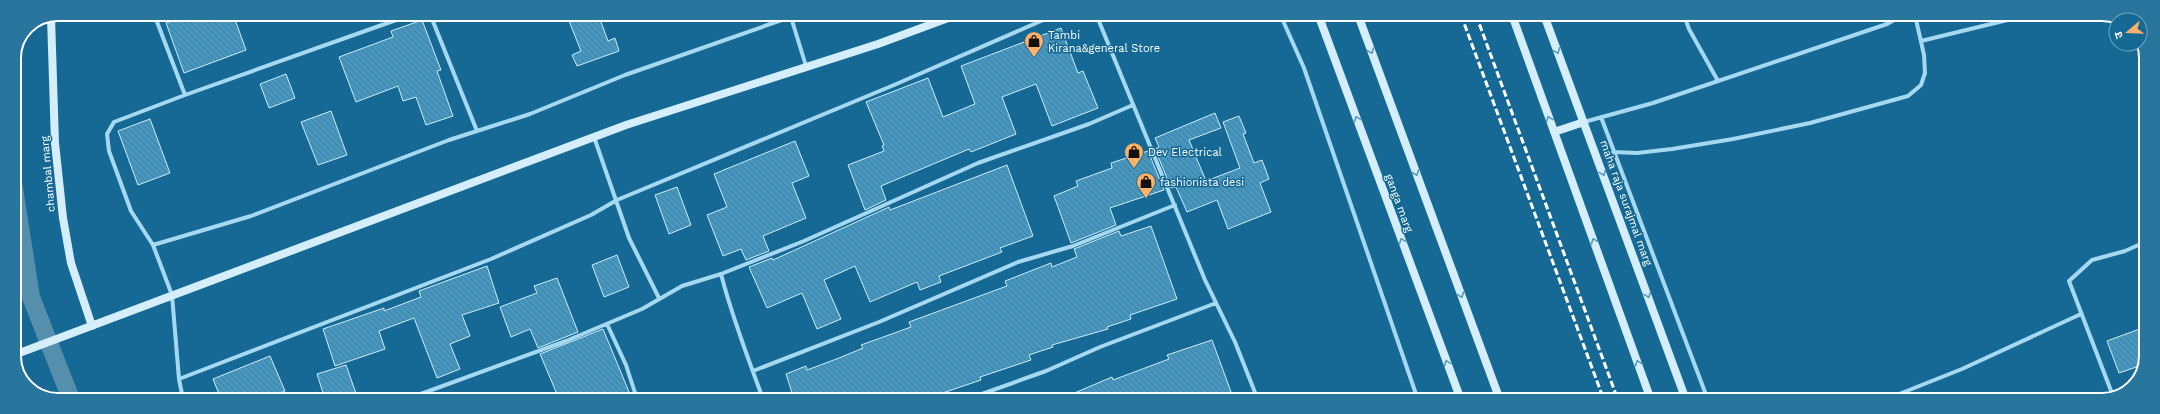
<svg xmlns="http://www.w3.org/2000/svg" width="2160" height="414" font-family="'Work Sans','Noto Sans Devanagari',sans-serif">
  <style>
    .lines { fill: none; stroke-linecap: round; stroke-linejoin: round }
    .canal { stroke: #558fac; stroke-width: 18 }
    .building { fill: url(#building-back-hatch); stroke: #ccecfc }
    .street { stroke: #a5d8f1; stroke-width: 4 }
    .secondary { stroke: #d4eefc; stroke-width: 8 }
    .rail { stroke: #fff; stroke-width: 3; stroke-dasharray: 7 3; stroke-linecap: butt }
    .oneway { stroke: #5898b8 }
    .labels { text-anchor: middle; dominant-baseline: central; stroke-width: 3; stroke-linejoin: round; paint-order: stroke }
    .poi-label { font-size: 11px; fill: #fff; stroke: #156994; text-anchor: start }
    .street-label { font-size: 11px; fill: #fff; stroke: #156994 }
    .rim { fill: none; stroke: #fff; stroke-width: 2 }
  </style>
  <defs>
    <pattern id="building-back-hatch" width="6" height="6" patternUnits="userSpaceOnUse"><rect width="6" height="6" fill="#4697bf"/><path d="M-1 5l2 2M0 0l6 6M5-1l2 2" fill="none" stroke="#487d97"/></pattern>
  </defs>
  <rect width="100%" height="100%" fill="#156994"/>
  <g class="lines">
    <!-- canal -->
    <path class="canal" d="M14,188L31,297L71,399"/>
  </g>
  <!-- building -->
  <path class="building" d="M192,14H233L246,50L184,73L166,23Z
    M587,14H598L608,41L615,38L619,51L577,66L572,55L581,51L569,21Z
    M422,20L441,70L437,71L453,116L426,125L416,97L403,101L398,86L356,102L339,57L393,37L391,31Z
    M1061,28L1078,73L1083,71L1098,108L1052,126L1036,84L1002,97L1016,134L971,152L969,149L881,186L886,200L865,210L848,165L884,151L882,146L884,145L866,102L928,78L943,117L975,104L961,66Z
    M286,74L295,98L269,108L260,84Z
    M331,111L347,155L318,165L301,122Z
    M1215,113L1221,128L1189,140L1206,181L1240,168L1223,122L1239,116L1246,133L1243,134L1254,163L1262,160L1269,179L1260,183L1271,212L1228,229L1217,200L1187,212L1176,187L1171,188L1155,149L1159,147L1155,138Z
    M150,119L170,173L138,185L118,131Z
    M795,141L809,176L792,183L806,218L763,236L769,251L746,260L741,249L723,256L707,215L727,207L714,174Z
    M1148,151L1164,190L1110,208L1116,225L1071,243L1054,196L1078,186L1076,181L1112,168L1111,163Z
    M1007,165L1033,236L1000,248L1002,252L939,276L941,282L920,290L917,282L870,302L855,266L824,280L841,319L817,329L802,293L767,308L749,267L772,258L773,260L889,207L890,210Z
    M677,187L691,225L669,234L655,195Z
    M1151,226L1177,299L1130,315L1131,319L1107,327L1108,329L1052,345L1053,347L1029,355L1031,360L980,377L981,380L931,397L932,400L794,399L786,374L806,366L807,370L839,358L863,348L861,345L911,327L909,322L1007,286L1005,281L1051,263L1052,267L1077,257L1074,249L1119,231L1121,236Z
    M617,255L629,287L604,297L592,265Z
    M487,266L499,303L462,315L470,336L450,344L460,369L437,378L414,318L379,331L385,349L335,366L323,329L384,308V311L421,297L419,291Z
    M557,278L578,332L538,348L530,329L511,337L500,307L537,293L534,286Z
    M2145,327V364L2119,373L2107,341Z
    M603,329L632,399H559L540,354Z
    M1212,340L1234,400H1058L1112,377L1113,380L1169,359L1167,355Z
    M270,356L285,391L265,399H221L213,379Z
    M346,365L358,399H325L317,374Z"/>
  <g class="lines">
    <!-- street -->
    <path class="street" d="M154,14L185,95
      M430,14L477,131
      M790,14L806,66
      M1096,14L1205,280L1235,342L1258,400
      M1280,14L1304,68L1418,400
      M1684,15L1689,29L1718,81
      M1921,41L2028,15
      M1601,117L1708,400
      M1584,122L1653,103L1887,24L1903,15
      M594,137L629,238L659,298
      M1613,152L1637,153L1672,149L1733,139L1810,123L1908,96L1921,85L1925,73L1924,55L1915,15
      M153,245L251,216L449,140L530,114L625,75L799,14
      M721,274C732,317 748,358 763,399
      M607,324L626,365L637,399
      M753,371L879,322L1018,262L1073,246L1175,205
      M179,379L491,259L591,215L617,200L894,85L1057,14
      M2113,396L2069,281L2092,260L2125,251L2145,242
      M183,399L179,379L172,295L153,245L131,211L109,151L107,134L114,122L185,95L413,14
      M407,399L566,341L642,309L682,286L721,274L804,241L978,163L1089,124L1133,105
      M965,400L1046,371L1100,347L1216,303
      M1884,400L1962,369L2081,314"/>
    <!-- secondary -->
    <path class="secondary" d="M1318,14L1461,400
      M1358,15L1500,400
      M1512,15L1651,400
      M1544,15L1686,400
      M51,17L55,143L63,218L71,263L92,326
      M1554,132L1584,122
      M14,355L626,125L878,44L959,14"/>
    <!-- rail -->
    <path class="rail" d="M1461,15L1604,400
      M1476,15L1618,400"/>
  </g>
  <!-- one-way arrows -->
  <defs><path id="oneway-chevron" d="M-2-3.5L2.5 0L-2 3.5" fill="none" stroke-width="1.6" stroke-linecap="round" stroke-linejoin="round"/></defs>
  <g class="oneway">
    <use href="#oneway-chevron" transform="translate(1371 51) rotate(70)"/>
    <use href="#oneway-chevron" transform="translate(1557 51) rotate(69)"/>
    <use href="#oneway-chevron" transform="translate(1357 119) rotate(-110)"/>
    <use href="#oneway-chevron" transform="translate(1549 119) rotate(-110)"/>
    <use href="#oneway-chevron" transform="translate(1416 173) rotate(70)"/>
    <use href="#oneway-chevron" transform="translate(1603 173) rotate(70)"/>
    <use href="#oneway-chevron" transform="translate(1402 241) rotate(-110)"/>
    <use href="#oneway-chevron" transform="translate(1594 241) rotate(-110)"/>
    <use href="#oneway-chevron" transform="translate(1461 295) rotate(70)"/>
    <use href="#oneway-chevron" transform="translate(1648 295) rotate(70)"/>
    <use href="#oneway-chevron" transform="translate(1447 363) rotate(-110)"/>
    <use href="#oneway-chevron" transform="translate(1638 363) rotate(-110)"/>
  </g>
  <!-- icons -->
  <defs>
    <symbol id="shop-pin" viewBox="-11 -11 22 30"><path d="M0 17L-7.5 6A9.5 9.5 0 1 1 7.5 6Z" fill="#ffb165" stroke="#156994"/><path d="M-5-2.5h2.3a2.7 3.5 0 0 1 5.4 0H5L5.5 6h-11ZM-1.5-2.5h3a1.5 2.3 0 0 0-3 0Z" fill="#111"/></symbol>
  </defs>
  <g fill-rule="evenodd">
    <use href="#shop-pin" x="1023" y="30" width="22" height="30"/>
    <use href="#shop-pin" x="1123" y="141" width="22" height="30"/>
    <use href="#shop-pin" x="1135" y="171" width="22" height="30"/>
  </g>
  <g class="labels">
    <!-- poi labels -->
    <g class="poi-label">
      <text x="1048" y="35">Tambi<tspan x="1048" dy="13">Kirana&amp;general Store</tspan></text>
      <text x="1148" y="152">Dev Electrical</text>
      <text x="1160" y="182">fashionista desi</text>
    </g>
    <!-- street labels -->
    <g class="street-label">
      <text transform="translate(48 174) rotate(-95)">chambal marg</text>
      <text transform="translate(1399 203) rotate(70)">ganga marg</text>
      <text transform="translate(1626 203) rotate(70)">maha raja surajmal marg</text>
    </g>
  </g>
  <!-- crop -->
  <path d="M0 0H2160V414H0ZM58 21H2102A37 37 0 0 1 2139 58V356A37 37 0 0 1 2102 393H58A37 37 0 0 1 21 356V58A37 37 0 0 1 58 21Z" fill="#28759d" fill-rule="evenodd"/>
  <path class="rim" d="M58 21H2102A37 37 0 0 1 2139 58V356A37 37 0 0 1 2102 393H58A37 37 0 0 1 21 356V58A37 37 0 0 1 58 21Z"/>
  <!-- north arrow -->
  <g transform="translate(2128 32) rotate(251)"><circle r="19" fill="#156994" stroke="#73a5bf"/>
  <path d="M0-3L7 15L0 10L-7 15Z" fill="#ffb165"/>
  <text y="-6" font-size="11" font-weight="bold" text-anchor="middle" fill="#ffffff">उ</text>
  </g>
</svg>
